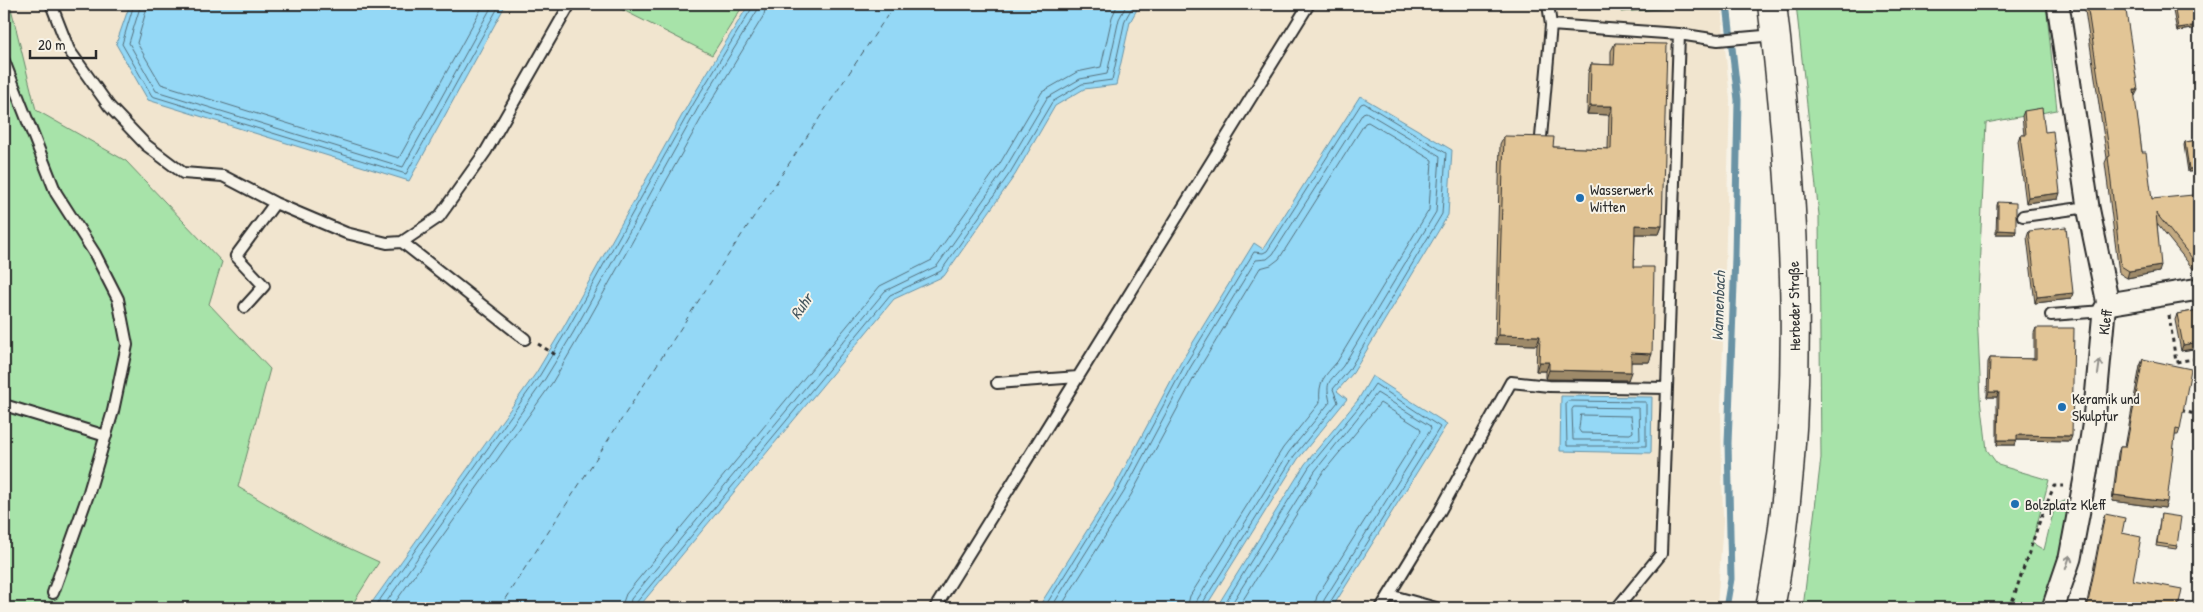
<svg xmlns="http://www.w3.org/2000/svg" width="2203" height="612" font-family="'Patrick Hand',sans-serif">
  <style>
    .built { fill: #f1e5cf }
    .green { fill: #a7e3a9; stroke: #69876a }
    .water { fill: #94d8f6; stroke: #6a93a5 }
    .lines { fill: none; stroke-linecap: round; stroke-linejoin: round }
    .shore { stroke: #55707c; stroke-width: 1 }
    .stream { stroke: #6a93a5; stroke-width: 7 }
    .ferry { stroke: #45565e; stroke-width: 1; stroke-dasharray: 6 5; stroke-linecap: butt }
    .service-casing { stroke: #2b2b2b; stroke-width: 14 }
    .minor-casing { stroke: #2b2b2b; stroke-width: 25 }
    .secondary-casing { stroke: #2b2b2b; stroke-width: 31 }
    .path { stroke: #2b2b2b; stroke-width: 3; stroke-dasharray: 4 4; stroke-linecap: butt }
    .service { stroke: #f7f3e8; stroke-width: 10 }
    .minor { stroke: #f7f3e8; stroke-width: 21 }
    .secondary { stroke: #f7f3e8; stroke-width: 28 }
    .wall { fill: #c2a981; stroke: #2b2b2b }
    .shaded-wall { fill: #9e8a69; stroke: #2b2b2b }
    .building { fill: #e2c596; stroke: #2b2b2b }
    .oneway { stroke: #918f8a }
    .poi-dot { fill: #1f6fb2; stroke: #f7f3e8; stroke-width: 2 }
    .labels { text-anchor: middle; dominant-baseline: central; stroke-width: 4; stroke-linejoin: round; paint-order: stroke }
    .poi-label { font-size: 15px; fill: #2b2b2b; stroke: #f7f3e8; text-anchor: start }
    .street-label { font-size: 15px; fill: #2b2b2b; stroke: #f7f3e8 }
    .water-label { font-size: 16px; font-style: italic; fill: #45565e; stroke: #f7f3e8 }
  </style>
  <rect width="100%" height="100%" fill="#f7f3e8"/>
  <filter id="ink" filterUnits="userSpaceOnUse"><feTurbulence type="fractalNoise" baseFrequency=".02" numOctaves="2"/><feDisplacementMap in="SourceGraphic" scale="10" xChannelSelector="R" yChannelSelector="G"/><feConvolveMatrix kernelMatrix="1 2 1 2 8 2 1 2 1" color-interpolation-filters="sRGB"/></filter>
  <g filter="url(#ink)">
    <!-- built -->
    <path class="built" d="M4,4H749L690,101L563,328L536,373L368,608H4Z
      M1140,4H1721L1730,100L1721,410L1723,520L1717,608H638L894,299L944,276L1015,175L1055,106L1084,89L1116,85L1130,21Z"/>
    <!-- green -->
    <path class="green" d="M4,4H10L36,110L126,161L222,262L209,304L270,369L238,487L314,532L379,562L350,608H4Z
      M611,4H744L712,55Z
      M1621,4H1743V5L1697,6L1621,12Z
      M1796,4H2046L2057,110L1986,123L1977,314L1981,398L1987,450L1998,465L2049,480L2032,543L2044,550L2055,505L2074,497L2065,554L2041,608H1803L1821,458L1819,215Z"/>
    <!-- water -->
    <path class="water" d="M130,4H506L409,181L148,100L116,44Z
      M749,4H1140L1130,22L1116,85L1084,89L1055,106L1015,175L944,276L894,299L638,608H368L536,373L563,328L690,101Z
      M1360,96L1452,150L1448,215L1353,373L1337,391L1347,399L1298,459L1205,608H1038L1115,486L1181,362L1254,243L1263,249Z
      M1372,376L1447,424L1332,608H1216L1305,464L1358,400Z
      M1561,396L1652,397L1651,453L1560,451Z"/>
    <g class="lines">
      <!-- shore -->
      <path class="shore" d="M134,4L122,44L152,96L406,174L500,4
        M141,4L129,43L156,91L403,167L493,4
        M148,4L137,43L161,84L399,158L484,4
        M1568,401L1646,402V446H1567L1566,403Z
        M1574,407L1639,408L1640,440H1573L1572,410Z
        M1581,415L1631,416L1633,432L1630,434L1581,433L1579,430Z
        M374,608L540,375L567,330L694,103L752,8L753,4
        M382,608L545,379L573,333L699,106L757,11L759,4
        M391,608L552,383L579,337L706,110L764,15L766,4
        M621,608L626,594L880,286L932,260L999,165L1042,92L1077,72L1101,67L1112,17L1118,4
        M629,608L631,599L885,291L937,266L1005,169L1047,98L1080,79L1107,74L1119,19L1127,4
        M635,608L636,603L890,295L941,271L1010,173L1052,102L1082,84L1112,80L1125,20L1134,4
        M1044,608L1119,488L1185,365L1254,252L1263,253L1267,251L1361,104L1364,103L1446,153L1442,214L1349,370L1333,389L1338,402L1294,456L1202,604L1201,608
        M1051,608L1124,492L1190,368L1256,260L1267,259L1273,254L1363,113L1366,112L1440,156L1436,212L1343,366C1329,383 1325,380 1330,402L1289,452L1197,600L1195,608
        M1060,608L1131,495L1197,372L1260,268L1271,265L1279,259L1365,123L1368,122L1432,160L1429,210L1337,362C1324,377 1318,381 1320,402L1283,448L1190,596L1187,608
        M1222,608L1309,467L1362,403L1375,384L1440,427L1329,604L1328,608
        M1229,608L1315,471L1377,393L1430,426L1431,429L1324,600L1322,608
        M1238,608L1321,475L1380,403L1420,428L1421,431L1317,596L1314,608"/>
      <!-- stream -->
      <path class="stream" d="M1726,608L1731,579L1728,443L1735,257L1738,100L1727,4"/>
      <!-- ferry -->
      <path class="ferry" d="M499,608L725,260L895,4"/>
      <defs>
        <path id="service" d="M51,4L69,50L109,106L146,145L183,173L223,176L275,203L346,233L387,243L402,242L439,217L486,151L570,4
          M1548,4L1551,25L1679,34L1718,40L1775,35
          M4,61L56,193L95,254L118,299L127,345L113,411L89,492L53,593
          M1541,137L1551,25
          M2023,216L2088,207
          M402,242L525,339
          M245,307L264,286L236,256L275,203
          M2051,315L2104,311
          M997,383L1078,377
          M4,405L106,436
          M1389,595L1436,608
          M935,608L1309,4
          M1381,608L1440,511L1511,382L1549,386L1667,388L1679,34
          M1617,608L1661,554L1667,388"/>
        <path id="minor" d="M2108,304L2199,289
          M2053,608L2070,558L2086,473L2094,420L2104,311L2108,304L2088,207L2058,4"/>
        <path id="secondary" d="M1770,608C1809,409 1796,204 1772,4"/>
      </defs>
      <!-- service casing -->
      <use href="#service" class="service-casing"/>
      <!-- minor casing -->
      <use href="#minor" class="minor-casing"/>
      <!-- secondary casing -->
      <use href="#secondary" class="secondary-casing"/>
      <!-- path -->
      <path class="path" d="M2169,315L2176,362L2199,358
        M538,344L556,355
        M2183,409V411L2199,415
        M2010,608L2039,523L2054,486H2063"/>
      <!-- service -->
      <use href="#service" class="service"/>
      <!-- minor -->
      <use href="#minor" class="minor"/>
      <!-- secondary -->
      <use href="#secondary" class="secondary"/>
    </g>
    <!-- wall -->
    <path class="wall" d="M2084,4H2133L2132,7L2125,8L2135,96H2134L2142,152L2152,199L2199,203V265L2194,270L2157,224L2159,272L2127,278L2119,273L2105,163L2107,158Z
      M2173,4L2192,8L2199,7V28L2177,31L2172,6Z
      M1615,43L1662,226L1659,234H1635L1634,267L1649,362H1631L1628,380L1546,379V371H1536L1537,345L1495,344L1500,144L1504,136L1553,147L1608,149L1609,115L1587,114L1588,73L1591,64L1611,65V51Z
      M2024,111L2045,132L2058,199L2026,203L2018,141L2020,135H2024L2022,116Z
      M2199,140V171L2188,172L2184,145L2185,142Z
      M1998,202L2016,231L2015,234H1996L1997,205Z
      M2029,231L2071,299L2035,303L2027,237Z
      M2199,310V348L2181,351L2175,320L2177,314Z
      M2036,328L2070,441L2017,440L2015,445H1997V397H1987L1988,362L1990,358L2034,359V333Z
      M2143,359L2180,429L2178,435H2175L2165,508L2112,501L2118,453L2120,447H2125L2140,366Z
      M2105,514L2122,533L2133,580L2178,608H2086L2103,519Z
      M2161,514L2177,546L2176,549L2156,546Z"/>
    <!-- shaded-wall -->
    <path class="shaded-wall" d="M2124,4H2133L2132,7L2122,9Z
      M2199,25V28L2177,31L2178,28Z
      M2134,90H2138L2135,96L2131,97Z
      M1590,106H1612L1609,115L1587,114Z
      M2199,168V171L2188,172L2189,169Z
      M2060,193L2058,199L2026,203L2028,197Z
      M1635,225L1662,226L1659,234H1632Z
      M1998,230L2016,231L2015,234H1996Z
      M2199,261V265L2194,270L2196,263Z
      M2161,266L2159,272L2127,278L2129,271Z
      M2073,293L2071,299L2035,303L2037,297Z
      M1498,335L1540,336L1537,345L1495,344Z
      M2199,342V348L2181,351L2183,345Z
      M1631,353L1652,354L1649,362H1628Z
      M1539,362H1549L1546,371H1536Z
      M1549,370L1631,372L1628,380L1546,379Z
      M1989,392H1999L1997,397H1987Z
      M2017,435L2072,436L2070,441L2015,440Z
      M1998,440H2017L2015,445H1997Z
      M2114,495L2167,502L2165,508L2112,501Z"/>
    <!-- building -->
    <path class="building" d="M2087,4H2125L2138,90H2134L2142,152H2146L2152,199L2193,195L2199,203V261L2196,263L2156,213L2161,266L2129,271L2121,266L2108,157L2110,156Z
      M2174,4H2191L2192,8L2199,7V25L2178,28Z
      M1615,43L1667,44L1662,226L1635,225L1634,267H1654L1652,354L1631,353V372L1549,370V362H1539L1540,336L1498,335L1504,136L1554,137L1553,147L1611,149L1612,106H1590L1591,64L1614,65Z
      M2042,108L2045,132L2053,131L2060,193L2028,197L2020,135H2026L2024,111Z
      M2199,140V168L2189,169L2185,142Z
      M1998,202L2016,203V231L1998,230Z
      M2066,227L2073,293L2037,297L2029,231Z
      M2199,310V342L2183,345L2177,314Z
      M2036,328H2074L2072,436L2017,435V440H1998L1999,392H1989L1990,358L2036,359Z
      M2143,359L2191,369L2180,429L2176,428L2167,502L2114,495L2120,447H2126Z
      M2105,514L2125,518L2122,533L2141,537L2133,580L2182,589L2178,608H2087Z
      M2161,514L2181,517L2177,546L2157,543Z"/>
    <!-- one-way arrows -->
    <defs><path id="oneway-shaft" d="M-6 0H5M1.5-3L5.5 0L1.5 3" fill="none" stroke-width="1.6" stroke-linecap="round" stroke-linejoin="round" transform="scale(1.25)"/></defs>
    <g class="oneway">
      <use href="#oneway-shaft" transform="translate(2099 367) rotate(-82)"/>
      <use href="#oneway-shaft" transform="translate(2068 562) rotate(-72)"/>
    </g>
  </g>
  <!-- markers -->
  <g class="poi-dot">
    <circle cx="1580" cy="198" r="5"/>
    <circle cx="2062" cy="407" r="5"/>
    <circle cx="2015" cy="504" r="5"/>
  </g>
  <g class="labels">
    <!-- poi labels -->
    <g class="poi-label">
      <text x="1590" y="189">Wasserwerk<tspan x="1590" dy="17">Witten</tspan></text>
      <text x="2072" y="398">Keramik und<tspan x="2072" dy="17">Skulptur</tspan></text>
      <text x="2025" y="504">Bolzplatz Kleff</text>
    </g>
    <!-- street labels -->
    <g class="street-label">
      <text transform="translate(1794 306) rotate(-91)">Herbeder Straße</text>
      <text transform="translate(2105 322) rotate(-82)">Kleff</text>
    </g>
    <!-- water labels -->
    <g class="water-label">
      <text transform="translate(801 306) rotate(-56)">Ruhr</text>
      <text transform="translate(1718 306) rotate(-88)">Wannenbach</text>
    </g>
  </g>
  <!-- margin -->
  <rect width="2203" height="612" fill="none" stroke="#f7f3e8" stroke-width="20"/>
  <rect x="10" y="10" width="2183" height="592" fill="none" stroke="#2b2b2b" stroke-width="2" filter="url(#ink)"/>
  <!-- scale -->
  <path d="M30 50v8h66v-8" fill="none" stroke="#2b2b2b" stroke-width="2.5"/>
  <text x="38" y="50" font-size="15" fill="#2b2b2b" stroke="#f7f3e8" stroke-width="4" paint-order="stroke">20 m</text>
</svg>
